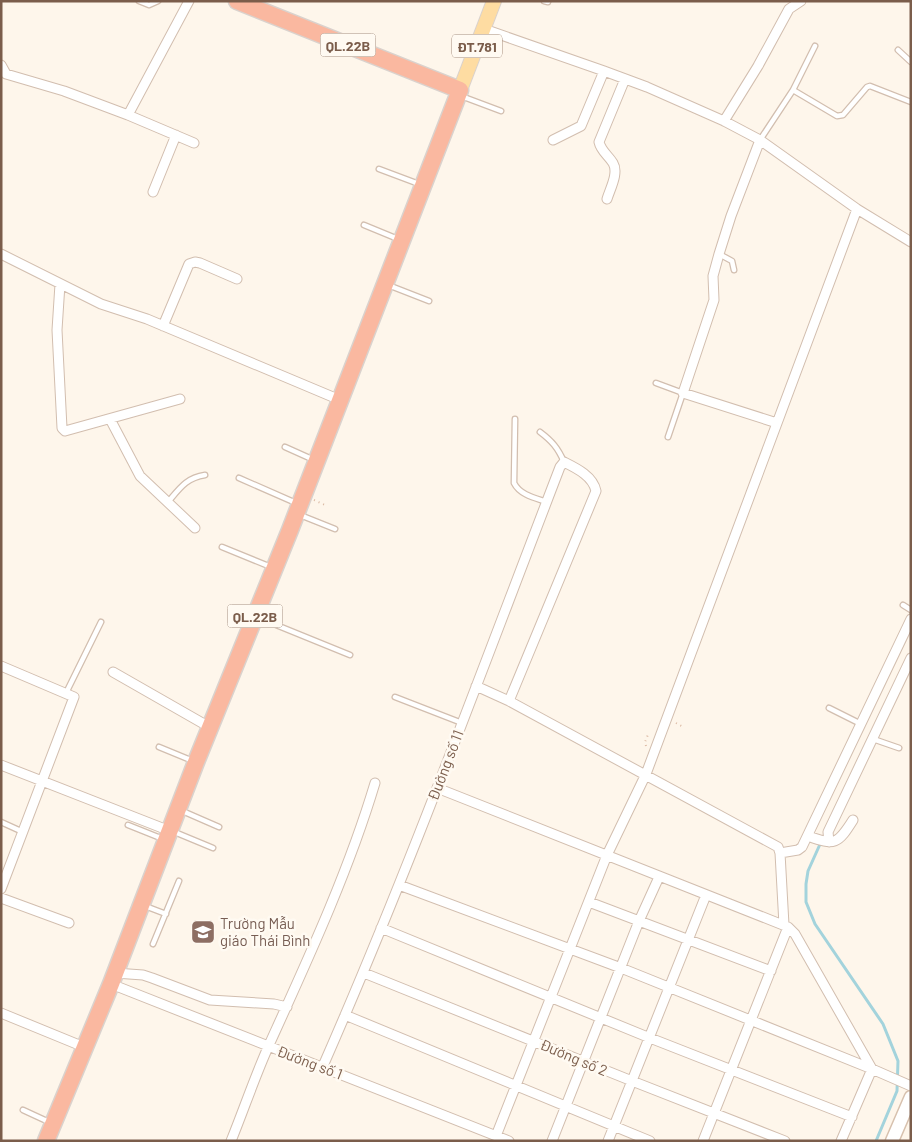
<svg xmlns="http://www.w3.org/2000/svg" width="912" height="1142" font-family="Barlow,sans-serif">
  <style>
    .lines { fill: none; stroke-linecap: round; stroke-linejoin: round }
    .stream { stroke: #a3d3dc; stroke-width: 3 }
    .lane-casing { stroke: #d2beaf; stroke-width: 7 }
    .street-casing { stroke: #d2beaf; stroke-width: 11 }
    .secondary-casing { stroke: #d7c1ae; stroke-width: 15 }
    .primary-casing { stroke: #dad2cd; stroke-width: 16 }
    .highway-casing { stroke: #dad2cd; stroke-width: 19 }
    .path { stroke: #dbb9a3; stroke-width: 2; stroke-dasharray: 1 4; stroke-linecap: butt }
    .lane { stroke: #fff; stroke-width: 4.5 }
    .street { stroke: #fff; stroke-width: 9 }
    .secondary { stroke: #fff; stroke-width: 12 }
    .primary { stroke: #fedca2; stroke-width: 14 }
    .highway { stroke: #fab8a0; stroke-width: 16 }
    .labels { text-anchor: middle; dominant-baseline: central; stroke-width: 5; stroke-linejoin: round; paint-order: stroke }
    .shield { fill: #fffaf2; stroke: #a38c7d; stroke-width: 1 }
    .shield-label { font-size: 14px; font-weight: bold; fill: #7b5d4b }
    .street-label { font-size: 15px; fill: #7b5d4b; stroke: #fffaf2 }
    .education-label { font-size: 15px; fill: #785e54; stroke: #fffaf2; text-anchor: start }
  </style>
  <rect width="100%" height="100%" fill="#fef6eb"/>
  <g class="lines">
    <!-- stream -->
    <path class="stream" d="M821,842L808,871L806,884V902L815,924L883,1024L898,1061L897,1091L876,1141"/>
    <defs>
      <path id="lane" d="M139,1L149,5L158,1
        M544,1L548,2
        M898,50L911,62
        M793,90L837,116L843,115L867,87L870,86L911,102
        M461,96L501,111
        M760,140L793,90L815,46
        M379,169L419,184
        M364,225L398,239
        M719,254L732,261L734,270
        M388,285L429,301
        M656,383L683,393L668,437
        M515,419L514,483C520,495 535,498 547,502
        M540,432C552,441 558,448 564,462
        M285,447L314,460
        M239,478L296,503
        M168,502C180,488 186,478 205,475
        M300,515L335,529
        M222,547L271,567
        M903,605L911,610
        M259,618L350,655
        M66,693L101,622
        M395,697L462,723
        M829,708L861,724
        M873,739L899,748
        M159,747L193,761
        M180,810L219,827
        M1,822L23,832
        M128,825L163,839
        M172,831L213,848
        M145,906L166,914
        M153,944L179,881
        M23,1110L49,1122"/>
      <path id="street" d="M484,29L604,71L647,87L724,121L760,140L857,209L911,242
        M1,65L6,74L64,91L128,115L194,143
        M128,115L189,1
        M724,121L758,66L789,9L801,1
        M553,140L581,126L604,71
        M760,140L731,216L719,254L713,276L714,300L683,393L777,423
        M153,192L176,135
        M607,199C610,189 619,173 613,163C608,155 601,151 599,142L625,79
        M1,254L101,304L147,319L340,400
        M60,284L57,330L62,428L65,431L180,399
        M163,326L189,264L195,262L200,263L237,279
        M110,419L140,476L195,528
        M1,666L74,697L1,889
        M113,672L211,728
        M509,701L778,847L780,853L784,925
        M1,765L170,831
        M437,788L788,927L795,934L872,1069L841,1141
        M808,836C835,846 838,844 853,820
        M829,842L828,832L911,658
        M780,853L798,850L802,847L911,619
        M399,885L621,968L872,1069L911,1086
        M1,898L69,923
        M589,902L771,971
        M381,928L650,1038L852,1117
        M115,973L143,975L152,978L210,1000L274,1004L287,1007
        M364,973L632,1081L785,1141
        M111,984L509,1141
        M1,1013L84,1047
        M345,1015L650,1141
        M323,1066C409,870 483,667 560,467L564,462C576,468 593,476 596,491L509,701L476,686
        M496,1136L607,855L646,774L857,209
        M231,1141C244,1109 255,1076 269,1045C308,959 348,873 375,783
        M552,1141L639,921L659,877
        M608,1141L706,895
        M703,1141L788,927"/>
      <path id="secondary" d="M892,1141L911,1097"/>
      <path id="primary" d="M460,90L494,1"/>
      <path id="highway" d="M46,1141L111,984L196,762L290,530L460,90L237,1"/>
    </defs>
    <!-- lane casing -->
    <use href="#lane" class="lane-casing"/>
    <!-- street casing -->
    <use href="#street" class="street-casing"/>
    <!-- secondary casing -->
    <use href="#secondary" class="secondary-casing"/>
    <!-- primary casing -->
    <use href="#primary" class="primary-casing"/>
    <!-- highway casing -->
    <use href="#highway" class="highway-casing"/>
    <!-- path -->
    <path class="path" d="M314,500L325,505
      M676,723L683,727
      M646,746L645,742L649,732"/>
    <!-- lane -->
    <use href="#lane" class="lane"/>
    <!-- street -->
    <use href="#street" class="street"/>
    <!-- secondary -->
    <use href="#secondary" class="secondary"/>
    <!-- primary -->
    <use href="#primary" class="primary"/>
    <!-- highway -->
    <use href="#highway" class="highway"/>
  </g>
  <!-- icons -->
  <defs>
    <symbol id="school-square" viewBox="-11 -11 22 22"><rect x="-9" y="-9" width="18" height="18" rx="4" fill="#8d6e63" stroke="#fffaf2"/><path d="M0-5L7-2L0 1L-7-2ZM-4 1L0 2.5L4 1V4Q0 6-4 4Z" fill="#fff"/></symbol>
  </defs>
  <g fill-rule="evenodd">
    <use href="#school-square" x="189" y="918" width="28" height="28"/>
  </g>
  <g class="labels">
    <!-- shield labels -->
    <g class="shield">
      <rect x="320.5" y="33.5" width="55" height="23" rx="4"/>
      <rect x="452" y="34.5" width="50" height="23" rx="4"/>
      <rect x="227.5" y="604.5" width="55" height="23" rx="4"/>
    </g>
    <g class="shield-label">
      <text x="348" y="45">QL.22B</text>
      <text x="477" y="46">ĐT.781</text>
      <text x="255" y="616">QL.22B</text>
    </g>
    <!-- street labels -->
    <g class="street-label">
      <text transform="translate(445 765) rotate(-69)">Đường số 11</text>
      <text transform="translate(574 1057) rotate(23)">Đường số 2</text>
      <text transform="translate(310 1062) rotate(21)">Đường số 1</text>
    </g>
    <!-- education labels -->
    <g class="education-label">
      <text x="220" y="923">Trường Mẫu<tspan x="220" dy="17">giáo Thái Bình</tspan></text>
    </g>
  </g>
  <!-- border -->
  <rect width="912" height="1142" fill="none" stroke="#7b5d4b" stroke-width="5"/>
</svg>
